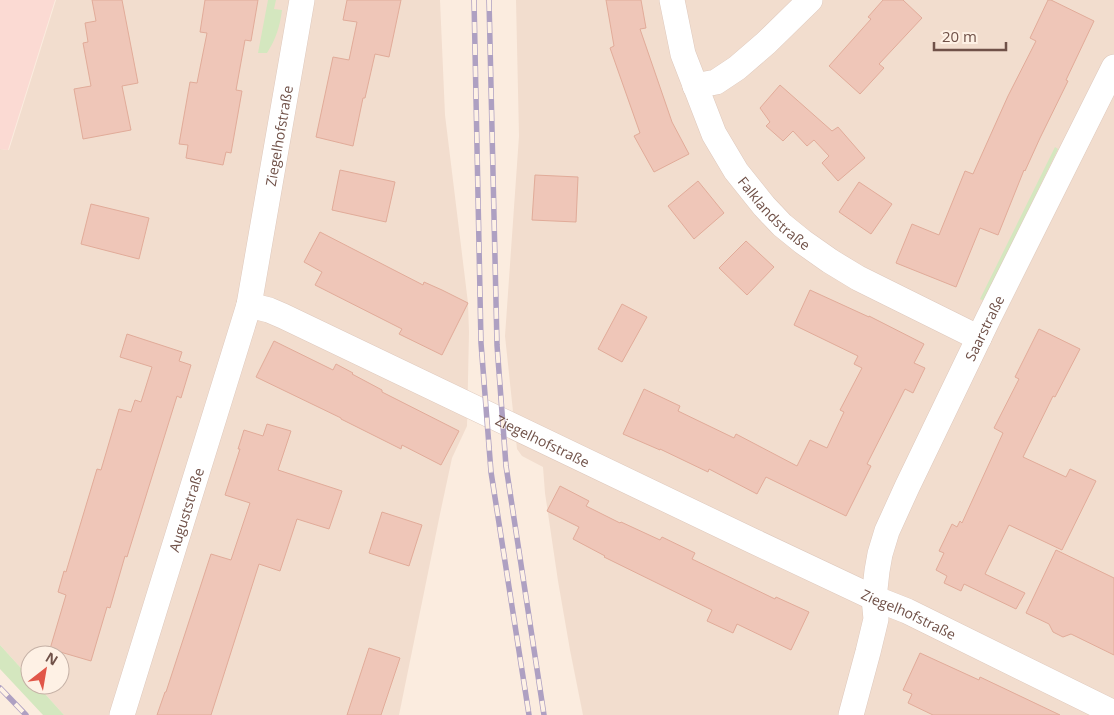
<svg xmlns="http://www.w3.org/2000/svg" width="1114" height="715" font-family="'Open Sans',sans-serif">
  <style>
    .residential { fill: #f2ddce }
    .commercial { fill: #fbdad3 }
    .green { fill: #d4e7bf }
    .building { fill: #efc6b8; stroke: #e1ab99 }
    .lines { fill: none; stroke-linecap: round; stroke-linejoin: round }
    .street-casing { stroke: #dec8bc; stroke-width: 26 }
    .street { stroke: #fff; stroke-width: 25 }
    .rail-casing { stroke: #aea0c2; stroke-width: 5.5 }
    .rail { stroke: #fef1e5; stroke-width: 4; stroke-dasharray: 11; stroke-linecap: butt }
    .labels { text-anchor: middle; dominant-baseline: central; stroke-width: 5; stroke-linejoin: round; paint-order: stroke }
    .street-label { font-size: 14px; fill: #705148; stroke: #fef1e5 }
  </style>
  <rect width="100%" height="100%" fill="#fbecdf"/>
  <!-- residential -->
  <path class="residential" d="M56,0H440L445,115L468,303L469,332L467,426L452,458L440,514L399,715H64L37,685H60V655H30V678L0,645V149L9,150Z
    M516,0H1114V715H583L570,650L558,581L545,493L543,467L522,456L517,449L505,336L519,136Z"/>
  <!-- commercial -->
  <path class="commercial" d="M0,0H55L8,150L0,149Z"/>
  <!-- green -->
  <path class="green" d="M268,0H276L274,9L282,10C280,26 276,39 267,53H258Z
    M1055,147L1058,149L984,301L980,299Z
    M0,645L30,678V685H37L64,715H43L0,669Z"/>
  <!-- building -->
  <path class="building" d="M92,0H122L138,83L122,86L131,130L83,139L74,89L91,86L83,43L88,42L85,23L96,21Z
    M205,0H258L251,41L245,40L236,90L242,91L231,153L226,152L223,165L186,158L188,145L179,144L190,82L197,83L207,33L200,32Z
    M347,0H401L389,57L375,54L365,98H363L353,146L316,137L333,57L349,60L357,22L343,20Z
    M606,0H641L646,28L640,29L672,122L689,154L654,172L634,136L640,133L610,48L614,46Z
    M883,0H903L922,18L879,64L884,68L860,94L829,66L871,19L868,17Z
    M1048,0H1051L1094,21L1066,80L1068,81L1040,138L1025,171L1024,170L998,235L980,228L956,287L896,263L912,224L939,235L965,171L973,174L1008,96L1036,41L1030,38Z
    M780,85L832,131L838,127L865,158L838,181L822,163L829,156L814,140L807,146L793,131L783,141L766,126L770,122L760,108Z
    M340,170L395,182L386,222L332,210Z
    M535,175L578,177L576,222L532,220Z
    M698,181L724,213L694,239L668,206Z
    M859,182L892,204L871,234L839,212Z
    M91,204L149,218L139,259L81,244Z
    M320,232L423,285L424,282L442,290L468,303L442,355L399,334L402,329L315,285L322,272L304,262Z
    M746,241L774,267L747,295L719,268Z
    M810,290L869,317V316L924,344L914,363L925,368L913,393L905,389L867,464L871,466L846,516L766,477L757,494L709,469L708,472L660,449V450L623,434L644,389L680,406L678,411L734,438L736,434L797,466L810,440L827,448L844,412L840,410L862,368L854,364L858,356L794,325Z
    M622,304L647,317L622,362L598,349Z
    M1039,329L1080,349L1055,397L1053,396L1023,457L1066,477L1070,469L1096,481L1062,550L1009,525L985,574L1025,593L1016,609L964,584L961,591L944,583L947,576L936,570L944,553L939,551L952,524L957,527L960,521L962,523L1003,433L994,428L1019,379L1015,377Z
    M127,334L182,352L179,361L191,365L181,398L177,396L127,557L125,556L110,608L107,607L91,661L50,649L66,595L58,592L64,571L66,572L97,469L101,470L119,409L131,412L135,400L141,402L152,367L120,357Z
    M274,341L333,370L336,364L353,373L352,374L382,390V392L459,431L441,465L402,445L401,449L341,419V418L256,377Z
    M267,424L291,431L278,470L342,491L329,529L297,519L280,571L259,564L211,715H157L165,692H166L211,554L231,560L250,503L225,495L240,449H238L244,430L263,436Z
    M560,486L589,501L586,506L620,523L621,522L660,540L662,537L695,553L692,559L775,599L776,597L809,612L791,650L737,624L733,633L707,621L712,610L604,557L605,556L573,539L579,527L547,511Z
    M382,512L422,525L409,566L369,553Z
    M1056,550L1114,578V655L1071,634L1063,637L1053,632L1049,624L1026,613Z
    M369,648L400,658L381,715H347Z
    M920,653L979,680L980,677L1060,715H933L908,703L912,694L903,690Z"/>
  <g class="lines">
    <defs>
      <g id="street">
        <path id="s1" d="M672,0L683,54L714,134L736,171L764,206L782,225L803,242L830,261L858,278L979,338"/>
        <path d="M695,86L716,82L737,68L766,43L810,0"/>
        <path id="s2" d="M249,305L269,310L283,316L753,541L874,598L907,611L1114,713"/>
        <path id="s3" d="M122,715L249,305L302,0"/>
        <path id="s4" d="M851,715L868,652L876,619L874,598L877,571L880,554L887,531L907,487L988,319L1114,67"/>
      </g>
    </defs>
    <!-- street casing -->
    <use href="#street" class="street-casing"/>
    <!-- street -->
    <use href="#street" class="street"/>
    <defs>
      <path id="rail" d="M474,0L481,343L491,472L529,715
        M489,0L497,345L506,466L544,715
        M0,688L26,715"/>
    </defs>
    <!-- rail casing -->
    <use href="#rail" class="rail-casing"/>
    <!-- rail -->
    <use href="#rail" class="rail"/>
  </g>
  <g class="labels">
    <!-- street labels -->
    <g class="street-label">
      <text stroke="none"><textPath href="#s3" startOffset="601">Ziegelhofstraße</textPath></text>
      <text stroke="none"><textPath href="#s1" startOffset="241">Falklandstraße</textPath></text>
      <text stroke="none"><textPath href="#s4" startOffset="414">Saarstraße</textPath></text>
      <text stroke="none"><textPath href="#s2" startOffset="324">Ziegelhofstraße</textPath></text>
      <text stroke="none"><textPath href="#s3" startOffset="215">Auguststraße</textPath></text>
      <text stroke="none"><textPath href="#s2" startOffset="729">Ziegelhofstraße</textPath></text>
    </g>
  </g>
  <!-- north arrow -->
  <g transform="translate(45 670) rotate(31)"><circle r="24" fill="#fef1e5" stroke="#c5b1a6"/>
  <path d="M0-4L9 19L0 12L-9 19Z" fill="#e15648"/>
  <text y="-8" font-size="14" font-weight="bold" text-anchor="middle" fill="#705148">N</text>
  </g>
  <!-- scale -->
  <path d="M934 42v8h72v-8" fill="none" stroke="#705148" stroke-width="2.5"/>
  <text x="942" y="42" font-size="15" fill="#705148" stroke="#fef1e5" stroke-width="4" paint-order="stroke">20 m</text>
</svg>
